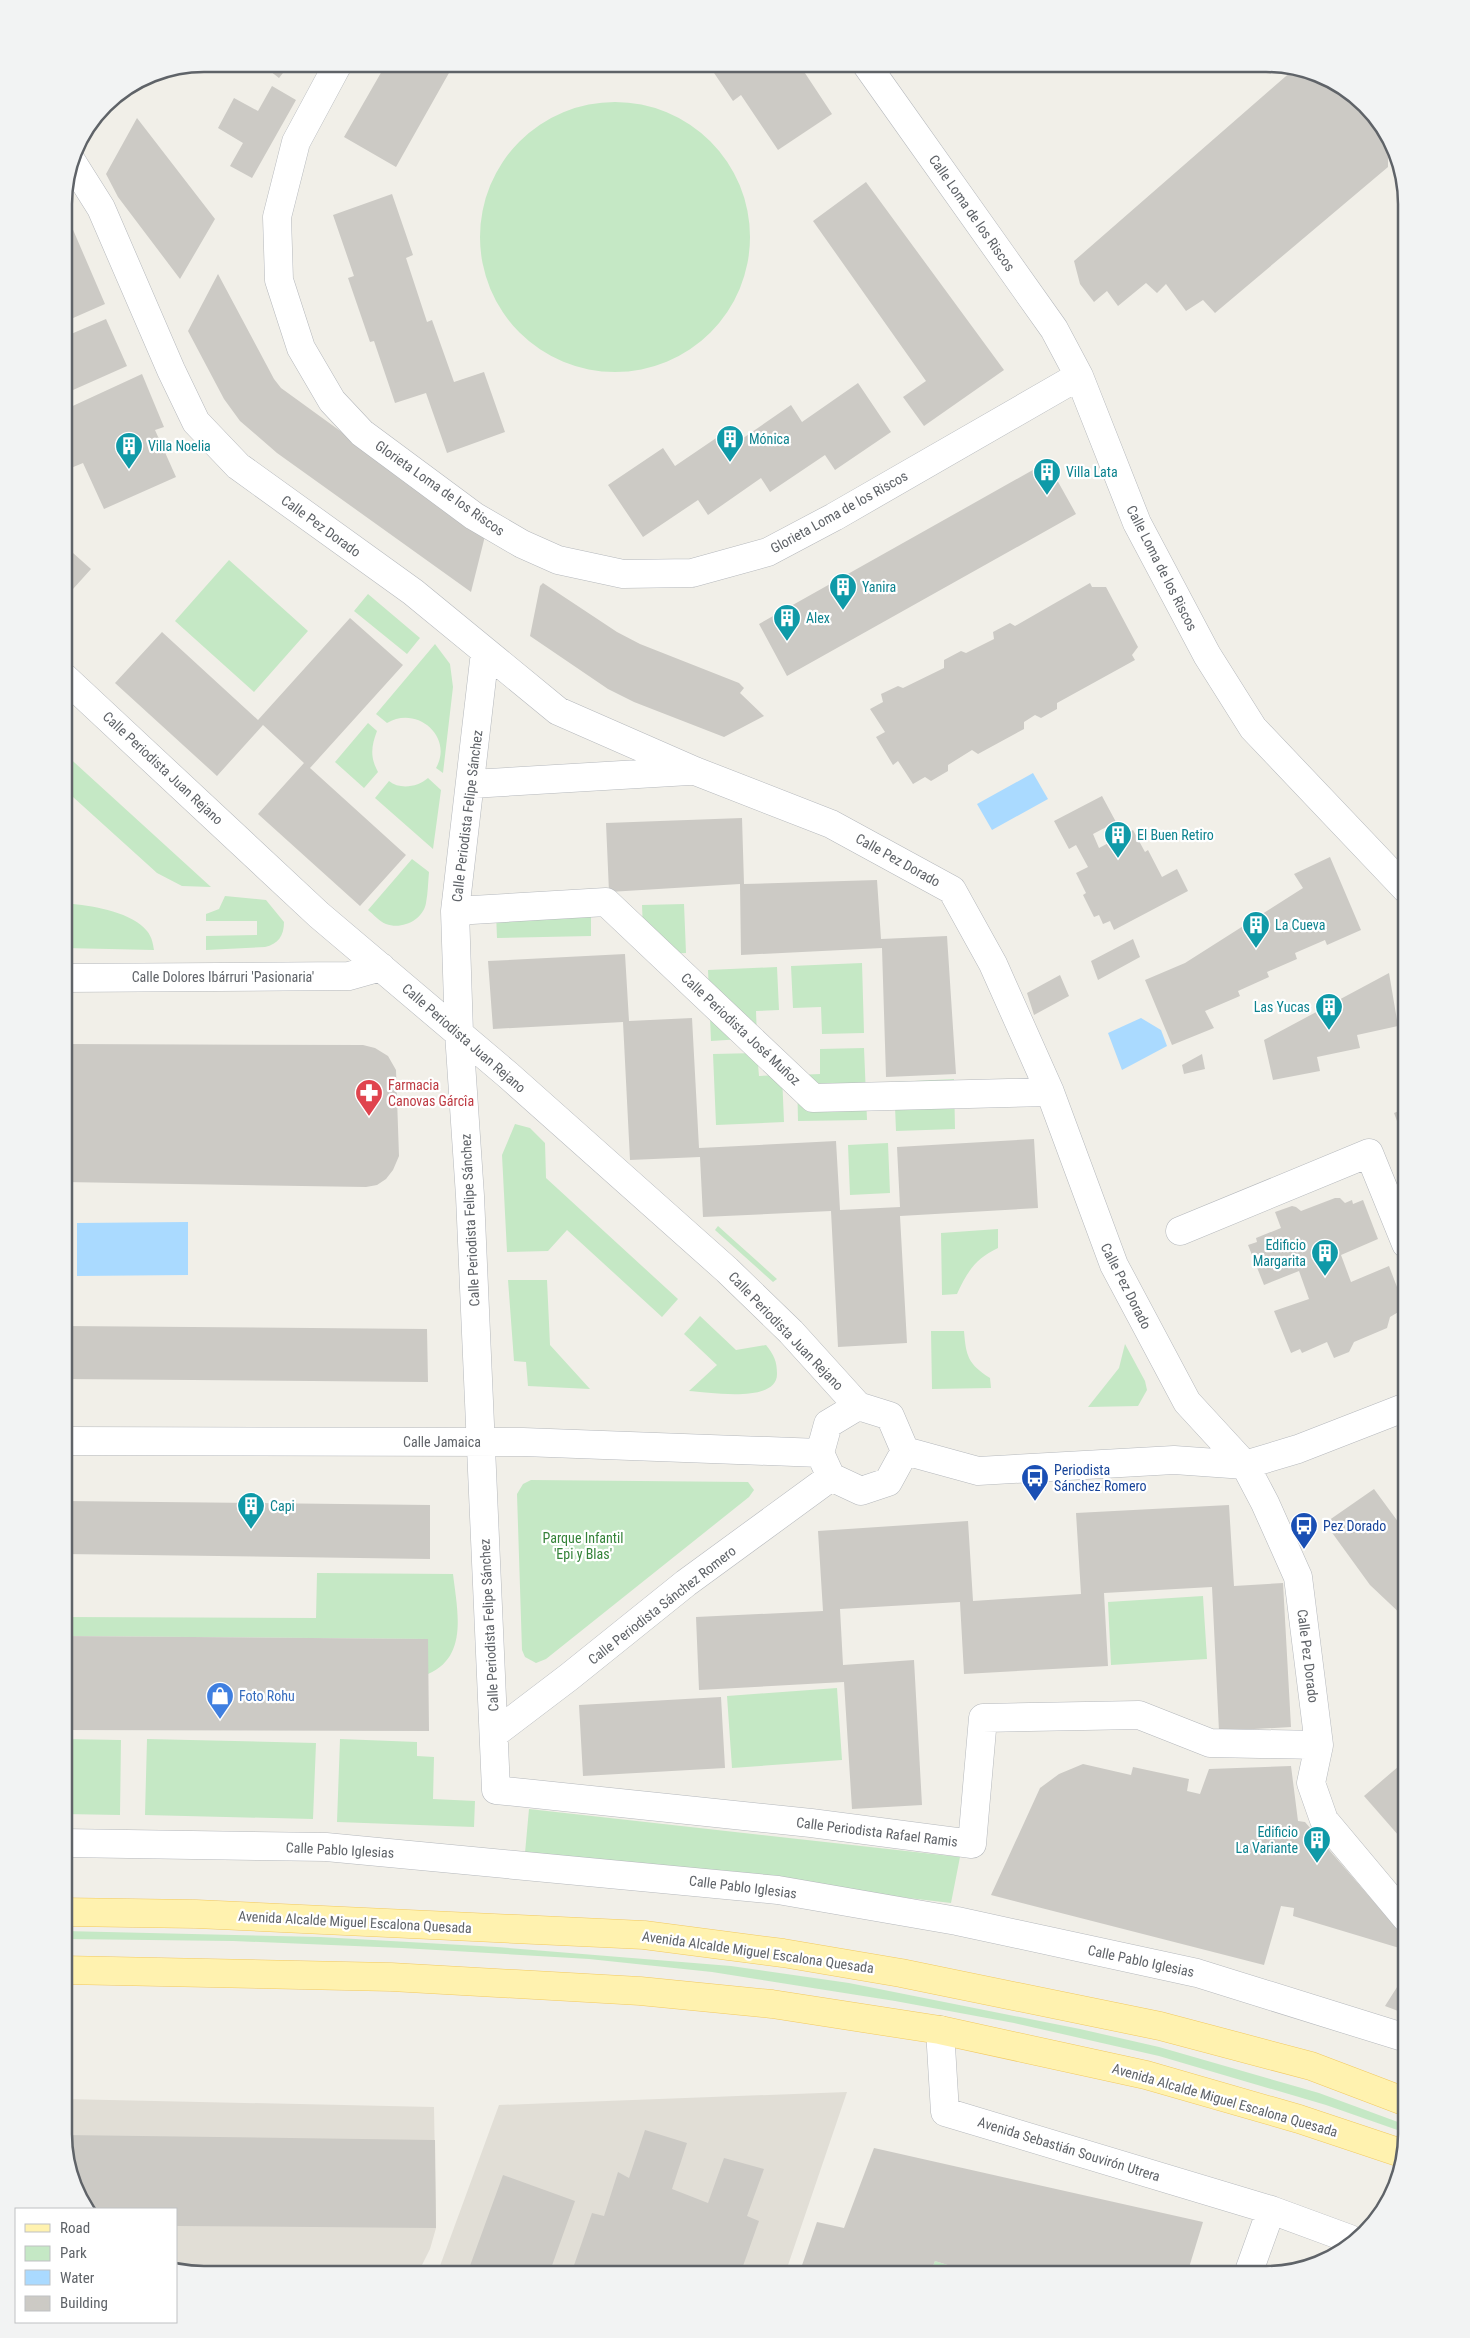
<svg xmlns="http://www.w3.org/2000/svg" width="1470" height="2338" font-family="'Roboto Condensed',sans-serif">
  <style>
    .education { fill: #e1ded6 }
    .green { fill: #c5e8c5 }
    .water { fill: #aadaff }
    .building { fill: #cccac5 }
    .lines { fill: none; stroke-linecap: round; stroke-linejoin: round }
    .street-casing { stroke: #b5b8bc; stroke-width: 29 }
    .primary-casing { stroke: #f2c960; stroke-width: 29 }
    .street { stroke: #fff; stroke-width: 28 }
    .primary { stroke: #fff2af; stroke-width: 28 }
    .labels { text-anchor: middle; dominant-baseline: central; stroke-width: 4.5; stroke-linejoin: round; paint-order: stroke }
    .street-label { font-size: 14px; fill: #5f6368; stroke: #fff }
    .culture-label { font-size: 14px; fill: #0d838f; stroke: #fff; text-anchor: start }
    .health-label { font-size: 14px; fill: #be3a42; stroke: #fff; text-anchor: start }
    .transit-label { font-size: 14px; fill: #164399; stroke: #fff; text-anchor: start }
    .park-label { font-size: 14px; fill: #348238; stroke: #fff }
    .shop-label { font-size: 14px; fill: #366cbe; stroke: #fff; text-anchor: start }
    .rim { fill: none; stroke: #5f6368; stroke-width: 2.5 }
  </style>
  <rect width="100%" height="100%" fill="#f1efe8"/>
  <!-- education -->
  <path class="education" d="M847,2092L785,2274H437L499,2105Z
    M64,2099L434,2107L436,2228L430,2249L421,2267L331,2265L327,2274H196L176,2267V2209H90L78,2196L64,2133Z"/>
  <!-- green -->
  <path class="green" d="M480 237a135 135 0 1 1 270 0a135 135 0 1 1-270 0Z
    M229,560L308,631L254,692L175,621Z
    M368,594L420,638L407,654L354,611Z
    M435,644L450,664L453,687L443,773L436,768C454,736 416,705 387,723L376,714Z
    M368,723L377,731C371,747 370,757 378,772L364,788L335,762Z
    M64,753L211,887L182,886L157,873L73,797L64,786Z
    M428,778L441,790L433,849L375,798L389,781C400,790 418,787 428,778Z
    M412,859L429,872C428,882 428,893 426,903C423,920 402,930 386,924C380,922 373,914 368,910Z
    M225,896L266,900L284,922C284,936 278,944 265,947L206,950V936L257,935V921H206V914L219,909Z
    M73,904C95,906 133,913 147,931C152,937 153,944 154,950L64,948V905Z
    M684,904L686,953L644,955L642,905Z
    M591,910V936L497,938L496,913Z
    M862,963L864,1033L822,1034L821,1007L793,1008L791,966Z
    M777,967L779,1010L756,1011L757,1038L711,1041L708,970Z
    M864,1048L867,1120L798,1121L797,1075L820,1074V1049Z
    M757,1053L759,1076L782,1075L784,1122L716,1125L713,1054Z
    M954,1079L955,1129L896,1131L894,1082Z
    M515,1124L530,1128L545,1143L546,1178L678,1299L662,1317L567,1230L548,1251L507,1252L502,1155Z
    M888,1143L890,1193L850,1195L848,1145Z
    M718,1226L777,1279L773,1282L715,1230Z
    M998,1229V1248C976,1258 967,1272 957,1294L942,1295L941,1233Z
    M508,1280H547L550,1345L590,1389L528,1386L526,1362L514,1361Z
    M700,1316L736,1350L766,1345C774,1355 777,1361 777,1374C777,1404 708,1392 689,1391L717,1365L684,1334Z
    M931,1331H964C966,1356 968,1364 990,1378L991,1388L932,1389Z
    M1125,1344L1145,1381L1147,1390L1138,1406L1088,1407L1119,1368Z
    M531,1480L748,1482L754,1490L749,1497L546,1659L536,1663L525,1657L522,1650L517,1494L523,1484Z
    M317,1573L453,1574C457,1609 469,1657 428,1674V1639L64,1636V1617L316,1618Z
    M1203,1596L1207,1659L1111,1665L1108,1602Z
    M837,1688L842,1760L732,1768L727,1696Z
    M64,1739L121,1740L120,1815L64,1814Z
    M147,1739L316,1743L313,1819L145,1815Z
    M340,1739L417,1742V1756L434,1757L433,1799L475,1801L474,1827L337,1822Z
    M529,1809L960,1857L951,1903L525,1853Z
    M64,1931L320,1937L497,1947L731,1966L849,1983L1080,2029L1159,2047L1319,2093L1406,2125V2133L1326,2105L1159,2056L1014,2023L895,2001L712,1972L589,1959L402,1948L233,1941L64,1939Z
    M935,2261L976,2274H930Z"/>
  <!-- water -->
  <path class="water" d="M1033,773L1048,799L992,830L977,804Z
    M1141,1018L1161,1030L1167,1046L1122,1070L1108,1033Z
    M188,1222V1275L77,1276V1223Z"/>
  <!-- building -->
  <path class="building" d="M261,64H290L279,78Z
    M386,64H454L396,167L344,137Z
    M708,64H799L832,114L778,150L741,95L733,101Z
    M1293,70L1344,88L1388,138V167L1215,313L1203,300L1186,311L1166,284L1157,293L1146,283L1118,306L1107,291L1094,302L1080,284L1074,261Z
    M272,86L296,100L252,178L230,166L243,143L218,128L234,98L258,111Z
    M137,118L215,219L180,279L118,197L106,174Z
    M866,182L1004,370L924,426L903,397L926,381L813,221Z
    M392,194L413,255L406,258L427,322L432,320L454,382L484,372L505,432L447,453L426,393L395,403L374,341L370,342L348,278L354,276L333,215Z
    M64,224L71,225L105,304L64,322Z
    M218,274L274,379L281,388L485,536L471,592L277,453L240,421L224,399L188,331Z
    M106,319L127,366L64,394V337Z
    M142,374L164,427L155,430L176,477L104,509L83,463L66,470L64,467V410Z
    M858,383L891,432L835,470L825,455L770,492L761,478L708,515L698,500L643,537L608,485L663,448L675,466L728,430L736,443L791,405L802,422Z
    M1047,462L1076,514L787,676L759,624Z
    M64,545L91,569L64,599Z
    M543,583L617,632L640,644L739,683L744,688L740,693L764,716L724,737L634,702L608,689L530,636L540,586Z
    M1090,583L1092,587H1106L1138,647L1132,655L1135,660L1057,703V709L1041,718L1035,715L1024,722V729L978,754L972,750L948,765V771L931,781L925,777L913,784L898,761L893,765L876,737L885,732L870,709L883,702L881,694L898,686L903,688L944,668V660L961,651L966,653L994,639L993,632L1010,623L1015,626Z
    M350,618L403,665L310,768L406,855L360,906L258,814L304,763L263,725L217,776L115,683L162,632L258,720Z
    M1102,796L1116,822L1093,834L1099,848L1133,830L1145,852L1148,850L1162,877L1177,869L1188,891L1114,930L1110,921L1103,924L1099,915L1094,917L1083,895L1086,893L1076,873L1088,867L1076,845L1069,849L1054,821Z
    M742,818L744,884L877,880L881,939L947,936L956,1074L886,1077L882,948L741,955L740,884L609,892L606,823Z
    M1330,857L1361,930L1327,945L1325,940L1295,953L1297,959L1267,972L1269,977L1238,991L1240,996L1205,1011L1214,1028L1172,1045L1145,980L1185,963L1303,888L1294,874Z
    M1133,939L1140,957L1098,980L1091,961Z
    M625,954L629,1021L692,1018L699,1148L836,1141L840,1210L900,1207L897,1147L1034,1139L1038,1208L900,1216L907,1343L838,1347L831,1211L703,1217L700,1157L630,1160L623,1022L493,1029L488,961Z
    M1389,973L1398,1026L1357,1035L1360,1048L1317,1057L1320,1071L1273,1080L1264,1040Z
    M1060,975L1069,996L1034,1015L1027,993Z
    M64,1044L363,1045L375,1048L388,1056L396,1070L399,1156L393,1170L386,1179L377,1185L366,1187L64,1182Z
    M1202,1054L1205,1069L1184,1074L1182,1065Z
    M1406,1108V1145L1394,1113Z
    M1335,1198H1340L1345,1203L1352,1200L1353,1204L1363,1200L1378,1239L1341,1255L1351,1282L1389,1266L1405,1308L1390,1317L1387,1328L1354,1342L1349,1352L1334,1358L1327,1342L1302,1353L1300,1349L1291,1353L1274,1311L1309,1299L1299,1271L1264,1285L1248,1245L1257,1242L1256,1238L1281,1228L1275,1212L1292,1206L1296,1207L1301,1211Z
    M64,1326L427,1329L428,1382L64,1379Z
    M1374,1489L1399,1523L1402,1522L1406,1529V1619L1370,1585L1325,1523Z
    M64,1501L430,1505V1559L64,1554Z
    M1229,1505L1234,1586L1283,1583L1291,1727L1219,1731L1212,1587L1104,1593L1108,1666L964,1674L960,1602L840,1609L843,1665L914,1660L922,1805L852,1809L844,1682L699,1690L696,1617L823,1611L818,1531L968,1521L973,1601L1081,1594L1076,1513Z
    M64,1636L428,1639L429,1731L64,1730Z
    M721,1697L725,1768L583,1776L579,1705Z
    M1406,1760V1844L1364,1796Z
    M1083,1764L1131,1775L1133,1767L1189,1779L1187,1791L1200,1794L1209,1769L1291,1766L1298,1821L1305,1822L1406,1939V1950L1293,1916L1294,1908L1281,1906L1264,1965L991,1895L1040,1788L1059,1774Z
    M1406,1973V2014L1385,2006Z
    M645,2130L687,2143L672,2189L708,2203L724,2158L764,2169L747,2216L759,2221L743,2266L755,2270L754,2274H571L592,2213L604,2216L618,2172L629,2178Z
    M64,2135L435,2140L436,2228L176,2226V2209H90L78,2196Z
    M874,2148L1203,2222L1187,2274H976L935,2261L930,2274H799L817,2222L844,2228Z
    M503,2175L575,2201L549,2274H467Z"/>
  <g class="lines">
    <defs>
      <path id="street" d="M338,64L296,142L277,217L279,280L301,348L332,401L362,433L474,516L522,544L558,560L623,574L692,573L768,552L834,517L1079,376
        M866,64L1054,329L1079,376L1137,523L1207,655L1253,728L1406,889
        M72,162L101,208L171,370L196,422L238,466L413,592L558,711L695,771L831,824L952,890L993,964L1050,1092L1114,1265L1187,1402L1245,1465L1265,1503L1298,1577L1319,1745L1311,1783L1324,1820L1406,1918
        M485,652L455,911L459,1033L470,1196L496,1790L811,1823L972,1844L983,1718L1139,1715L1210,1743L1319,1745
        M64,677L319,915L508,1075L727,1270L791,1332L858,1406
        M471,784L689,771
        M455,911L606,902L813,1098L1050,1092
        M64,978L349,976L381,967
        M1180,1231L1369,1153L1406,1244
        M858,1406L890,1416L905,1451L888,1482L861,1491L831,1477L820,1453L828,1424Z
        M64,1441L523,1442L820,1453
        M905,1451L978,1471L1174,1460L1245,1465L1298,1449L1406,1407
        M494,1734L569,1677L686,1583L831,1477
        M64,1843L326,1847L778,1890L957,1921L1197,1973L1406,2038
        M940,2030L945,2112L1271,2210L1350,2239
        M1248,2274L1271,2210"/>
      <path id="primary" d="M64,1912L196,1914L644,1935L783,1953L901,1973L1160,2026L1311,2066L1406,2102
        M64,1970L391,1977L640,1991L772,2004L940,2030L1146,2075L1299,2119L1401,2153"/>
    </defs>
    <!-- street casing -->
    <use href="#street" class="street-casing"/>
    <!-- primary casing -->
    <use href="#primary" class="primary-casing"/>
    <!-- street -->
    <use href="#street" class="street"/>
    <!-- primary -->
    <use href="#primary" class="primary"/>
  </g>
  <!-- icons -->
  <defs>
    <symbol id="building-pin" viewBox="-11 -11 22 30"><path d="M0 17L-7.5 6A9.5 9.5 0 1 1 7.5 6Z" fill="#0f9aa8" stroke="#fff"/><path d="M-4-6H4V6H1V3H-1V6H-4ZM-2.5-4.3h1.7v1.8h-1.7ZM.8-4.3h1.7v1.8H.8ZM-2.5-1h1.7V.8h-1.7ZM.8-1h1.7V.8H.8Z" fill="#fff"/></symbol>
    <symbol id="pharmacy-pin" viewBox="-11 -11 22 30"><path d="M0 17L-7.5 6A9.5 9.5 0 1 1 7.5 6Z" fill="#e0444e" stroke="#fff"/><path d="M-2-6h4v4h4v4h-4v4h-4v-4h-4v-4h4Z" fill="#fff"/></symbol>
    <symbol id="bus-pin" viewBox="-11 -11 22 30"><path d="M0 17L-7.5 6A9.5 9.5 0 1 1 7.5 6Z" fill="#1a4fb4" stroke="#fff"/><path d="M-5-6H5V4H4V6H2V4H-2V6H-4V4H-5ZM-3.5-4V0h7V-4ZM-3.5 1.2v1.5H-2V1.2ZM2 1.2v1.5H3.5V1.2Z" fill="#fff"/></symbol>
    <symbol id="shop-pin" viewBox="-11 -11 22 30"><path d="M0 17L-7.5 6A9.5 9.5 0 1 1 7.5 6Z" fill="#3f7fe0" stroke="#fff"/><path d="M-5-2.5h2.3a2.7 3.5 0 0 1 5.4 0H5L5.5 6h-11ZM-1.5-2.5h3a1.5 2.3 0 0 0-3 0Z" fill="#fff"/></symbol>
  </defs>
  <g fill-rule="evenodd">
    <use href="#building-pin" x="714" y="423" width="32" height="43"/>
    <use href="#building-pin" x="113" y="430" width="32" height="43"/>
    <use href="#building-pin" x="1031" y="456" width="32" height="43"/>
    <use href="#building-pin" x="827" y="571" width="32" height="43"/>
    <use href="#building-pin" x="771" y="602" width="32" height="43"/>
    <use href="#building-pin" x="1102" y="819" width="32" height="43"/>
    <use href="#building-pin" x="1240" y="909" width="32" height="43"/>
    <use href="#building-pin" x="1313" y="991" width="32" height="43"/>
    <use href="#pharmacy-pin" x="353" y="1077" width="32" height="43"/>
    <use href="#building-pin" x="1309" y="1237" width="32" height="43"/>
    <use href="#bus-pin" x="1019" y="1462" width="32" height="43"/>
    <use href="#building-pin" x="235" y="1490" width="32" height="43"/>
    <use href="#bus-pin" x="1288" y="1510" width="32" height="43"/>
    <use href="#shop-pin" x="204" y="1680" width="32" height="43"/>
    <use href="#building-pin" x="1301" y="1824" width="32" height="43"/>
  </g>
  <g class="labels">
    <!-- street labels -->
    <g class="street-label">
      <text transform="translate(972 213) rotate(55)">Calle Loma de los Riscos</text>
      <text transform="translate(440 488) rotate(35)">Glorieta Loma de los Riscos</text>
      <text transform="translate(839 512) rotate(-29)">Glorieta Loma de los Riscos</text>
      <text transform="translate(321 526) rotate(36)">Calle Pez Dorado</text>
      <text transform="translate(1162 568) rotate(63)">Calle Loma de los Riscos</text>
      <text transform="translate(163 768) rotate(43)">Calle Periodista Juan Rejano</text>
      <text transform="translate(467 816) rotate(-83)">Calle Periodista Felipe Sánchez</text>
      <text transform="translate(898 860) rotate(29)">Calle Pez Dorado</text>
      <text x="223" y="977">Calle Dolores Ibárruri 'Pasionaria'</text>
      <text transform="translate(741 1029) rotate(43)">Calle Periodista José Muñoz</text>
      <text transform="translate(464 1038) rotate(41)">Calle Periodista Juan Rejano</text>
      <text transform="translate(470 1220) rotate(-93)">Calle Periodista Felipe Sánchez</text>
      <text transform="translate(1126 1286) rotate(63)">Calle Pez Dorado</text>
      <text transform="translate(786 1331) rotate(46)">Calle Periodista Juan Rejano</text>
      <text x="442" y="1442">Calle Jamaica</text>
      <text transform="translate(662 1605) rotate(-38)">Calle Periodista Sánchez Romero</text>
      <text transform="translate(489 1625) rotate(-93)">Calle Periodista Felipe Sánchez</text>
      <text transform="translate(1308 1656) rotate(83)">Calle Pez Dorado</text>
      <text transform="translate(877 1832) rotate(7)">Calle Periodista Rafael Ramis</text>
      <text transform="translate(340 1850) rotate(3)">Calle Pablo Iglesias</text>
      <text transform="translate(743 1887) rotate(7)">Calle Pablo Iglesias</text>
      <text transform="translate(355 1922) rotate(3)">Avenida Alcalde Miguel Escalona Quesada</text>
      <text transform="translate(758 1952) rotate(8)">Avenida Alcalde Miguel Escalona Quesada</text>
      <text transform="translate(1141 1961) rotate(12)">Calle Pablo Iglesias</text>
      <text transform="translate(1225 2100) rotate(16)">Avenida Alcalde Miguel Escalona Quesada</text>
      <text transform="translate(1069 2149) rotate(17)">Avenida Sebastián Souvirón Utrera</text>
    </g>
    <!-- culture labels -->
    <g class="culture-label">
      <text x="749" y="439">Mónica</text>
      <text x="148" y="446">Villa Noelia</text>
      <text x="1066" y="472">Villa Lata</text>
      <text x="862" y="587">Yanira</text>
      <text x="806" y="618">Alex</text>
      <text x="1137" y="835">El Buen Retiro</text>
      <text x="1275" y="925">La Cueva</text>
      <text x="1310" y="1007" text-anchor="end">Las Yucas</text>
      <text x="1306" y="1245" text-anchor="end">Edificio<tspan x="1306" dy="16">Margarita</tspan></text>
      <text x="270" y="1506">Capi</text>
      <text x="1298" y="1832" text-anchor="end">Edificio<tspan x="1298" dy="16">La Variante</tspan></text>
    </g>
    <!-- health labels -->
    <g class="health-label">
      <text x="388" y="1085">Farmacia<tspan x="388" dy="16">Canovas Gárcîa</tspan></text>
    </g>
    <!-- transit labels -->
    <g class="transit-label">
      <text x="1054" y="1470">Periodista<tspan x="1054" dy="16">Sánchez Romero</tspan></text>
      <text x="1323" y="1526">Pez Dorado</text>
    </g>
    <!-- park labels -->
    <g class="park-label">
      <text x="583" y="1538">Parque Infantil<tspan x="583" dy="16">'Epi y Blas'</tspan></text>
    </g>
    <!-- shop labels -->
    <g class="shop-label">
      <text x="239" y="1696">Foto Rohu</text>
    </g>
  </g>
  <!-- crop -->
  <path d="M0 0H1470V2338H0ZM204 72H1266A132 132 0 0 1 1398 204V2134A132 132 0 0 1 1266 2266H204A132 132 0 0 1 72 2134V204A132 132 0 0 1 204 72Z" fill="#f2f3f3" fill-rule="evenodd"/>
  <path class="rim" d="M204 72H1266A132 132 0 0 1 1398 204V2134A132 132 0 0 1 1266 2266H204A132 132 0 0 1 72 2134V204A132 132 0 0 1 204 72Z"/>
  <!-- legend -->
  <rect x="15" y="2208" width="162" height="115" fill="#ffffff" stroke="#bfc1c3"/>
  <rect x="25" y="2224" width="25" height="8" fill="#fff2af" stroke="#bfc1c3"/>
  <text x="60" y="2233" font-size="15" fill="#5f6368">Road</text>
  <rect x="25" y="2246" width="25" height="15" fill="#c5e8c5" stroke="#bfc1c3"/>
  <text x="60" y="2258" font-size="15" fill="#5f6368">Park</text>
  <rect x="25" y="2270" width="25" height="15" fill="#aadaff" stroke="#bfc1c3"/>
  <text x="60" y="2283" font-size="15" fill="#5f6368">Water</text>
  <rect x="25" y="2296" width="25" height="15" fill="#cccac5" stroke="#bfc1c3"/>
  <text x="60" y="2308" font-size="15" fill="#5f6368">Building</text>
</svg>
